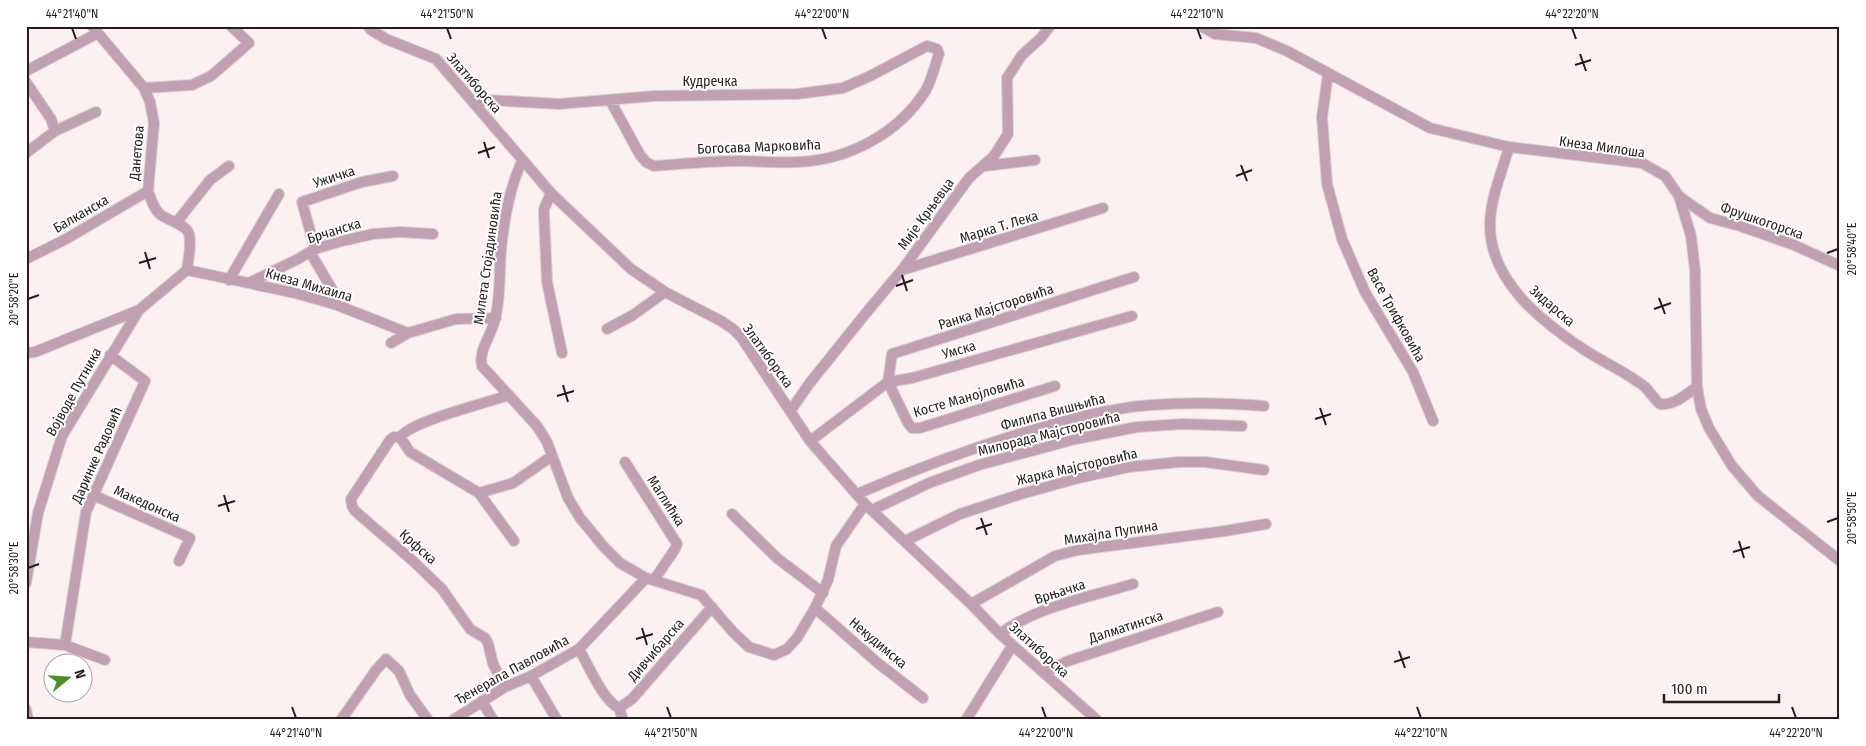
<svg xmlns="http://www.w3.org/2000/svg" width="1866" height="746" font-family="'Fira Sans Condensed',sans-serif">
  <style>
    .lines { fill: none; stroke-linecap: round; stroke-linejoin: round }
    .minor-casing { stroke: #dacecf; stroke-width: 12 }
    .minor { stroke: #c1a0b1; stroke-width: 10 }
    .ticks { fill: none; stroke: #261c1d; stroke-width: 2 }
    .labels { text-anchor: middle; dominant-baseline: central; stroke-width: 4; stroke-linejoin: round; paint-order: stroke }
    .street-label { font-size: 14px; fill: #261c1d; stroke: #fff }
    .neatline { fill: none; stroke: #261c1d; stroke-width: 2 }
    .ticks-label { font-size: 12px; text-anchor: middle; fill: #261c1d }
  </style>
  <rect width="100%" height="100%" fill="#fcf0f1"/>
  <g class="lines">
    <defs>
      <path id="minor" d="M92,26L144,88L150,102L154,123L148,191C151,199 154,210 161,215C169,221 186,224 189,234C192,245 188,259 187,270
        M368,26L371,30L386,39L436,59L551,193L631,269L665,292L721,321L733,329L741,337L810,441L865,504L971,604L1000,634L1097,720
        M1201,26L1215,34L1256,38L1287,51L1430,128L1509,147L1642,163L1665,176L1679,196L1691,236L1695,270L1697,387L1701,409L1709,428L1732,466L1758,496L1840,561
        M26,71L98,33
        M1328,74L1322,117L1327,184L1342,239L1365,292L1413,372L1433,421
        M26,82L51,119L55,131
        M144,88L192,85L211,76L249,43L231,26
        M474,104L488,100L559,104L654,96L797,94L843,88L870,76L927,46L937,49L939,54C935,65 932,79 926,90C899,133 849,160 798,162C778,163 758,161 738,161C710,161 682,164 654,166L646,162L640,155L610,100
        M1509,147C1502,172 1490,199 1490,225C1490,281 1541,321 1583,349C1603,362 1626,372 1645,387C1650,392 1654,399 1660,404C1674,406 1686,394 1697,387
        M26,153L55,131L96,112
        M522,161C509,189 504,219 501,250C499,273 501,296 495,319C492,335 478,350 482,366L537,426L547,442L568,498L580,518L604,547L620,563L646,578L701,595L733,632L749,647L774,655L787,649L797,638L815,608L828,580L836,546L865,504
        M985,166L1035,160
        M551,193L544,209V214L547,282L562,353
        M1680,197L1710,218L1740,226L1794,245L1840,266
        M176,223L210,180L229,166
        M315,249L302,202L362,182L393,176
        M310,252L333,291L337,305
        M26,259L66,239L148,191
        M187,270L295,293L337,305L408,333
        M902,270L1103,208
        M229,280L279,194
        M249,283L298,259L315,249L342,241L373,234L400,232L433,234
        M607,329L633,315L665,292
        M391,343L408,333L456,319L496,318
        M26,353L35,352L139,310
        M1055,386L920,428H912L908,423L888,382L892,354L1134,277
        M791,410L809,384L866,313L902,270L969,178L994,156L1008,134L1007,78L1022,55L1041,38L1050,26
        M400,437H394L390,440L351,499L352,506L355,511L413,561L442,589L470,629L485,638L488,643L493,664L505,687
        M400,437L410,452L479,493L514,541
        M400,437C412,421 486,403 509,395
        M810,441L888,382L912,378L1132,316
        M625,462L677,544L675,549L654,580
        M479,493L513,483L552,456
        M857,494C915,469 971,448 1032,430C1071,419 1110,408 1151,405C1188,402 1227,403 1264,406
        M93,495L190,538L179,561
        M872,510L929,483L979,465L1076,439L1137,427L1183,424L1242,426
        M732,514L777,558L823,593
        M905,541L960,514L1021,494L1079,478L1129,467L1179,462H1205L1264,470
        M26,583L38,513L62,436L139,310L187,270
        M971,604L1055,556L1078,550L1225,531L1266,524
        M815,608L879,664L923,698
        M1000,634C1033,608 1092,596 1133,584
        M26,642L65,645L105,660
        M65,645L86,512L145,381L110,355
        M579,649C588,664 603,701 619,708
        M1044,673L1068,661L1218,612
        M531,676L557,720
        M482,701L493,720
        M619,708L632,699L712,607
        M619,708L623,720
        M26,709L28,720
        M341,720L376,670L386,659L399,671L410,695L428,720
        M453,720L505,687L531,676L579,649L646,578
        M966,720L1012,646"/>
    </defs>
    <!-- minor casing -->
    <use href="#minor" class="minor-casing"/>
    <!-- minor -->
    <use href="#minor" class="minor"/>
  </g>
  <!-- ticks -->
  <path class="ticks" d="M72,28L76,39M447,28L451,39M822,28L826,39M1197,28L1201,39M1572,28L1576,39M1580,54L1586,71M1575,65L1591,60M484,142L489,158M478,153L495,147M1241,165L1247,181M1236,176L1252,170M145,252L150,269M1827,253L1838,249M139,263L156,258M902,275L907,291M896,286L913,280M1659,298L1665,314M28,299L39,295M1654,309L1671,303M563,385L568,402M557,396L574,391M1320,408L1326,425M1315,419L1331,414M224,495L229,512M218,506L235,501M981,518L987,535M1827,522L1838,518M976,529L992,524M1739,541L1744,558M1733,552L1750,547M28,568L39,564M642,628L647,645M636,639L653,634M1399,651L1405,668M1394,662L1410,657M292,707L296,718M667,707L671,718M1042,707L1046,718M1417,707L1421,718M1792,707L1796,718"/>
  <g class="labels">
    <!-- street labels -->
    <g class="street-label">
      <text x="710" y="81">Кудречка</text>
      <text transform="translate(474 83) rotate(49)">Златиборска</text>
      <text transform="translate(759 147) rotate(-2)">Богосава Марковића</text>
      <text transform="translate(1602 147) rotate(8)">Кнеза Милоша</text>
      <text transform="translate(137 153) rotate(-85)">Данетова</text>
      <text transform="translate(334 177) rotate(-18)">Ужичка</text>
      <text transform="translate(81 214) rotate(-30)">Балканска</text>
      <text transform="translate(926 214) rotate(-54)">Мије Крњевца</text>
      <text transform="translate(1762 221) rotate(19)">Фрушкогорска</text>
      <text transform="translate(999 227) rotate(-17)">Марка Т. Лека</text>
      <text transform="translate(334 231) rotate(-17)">Брчанска</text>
      <text transform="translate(488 258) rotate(-82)">Милета Стојадиновића</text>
      <text transform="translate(309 285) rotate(16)">Кнеза Михаила</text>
      <text transform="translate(1552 306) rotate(41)">Зидарска</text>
      <text transform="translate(996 307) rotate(-18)">Ранка Мајсторовића</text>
      <text transform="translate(1396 315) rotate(61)">Васе Трифковића</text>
      <text transform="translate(959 350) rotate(-16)">Умска</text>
      <text transform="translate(768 356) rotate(54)">Златиборска</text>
      <text transform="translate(74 392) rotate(-61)">Војводе Путника</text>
      <text transform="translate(969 397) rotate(-16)">Косте Манојловића</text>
      <text transform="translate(1053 412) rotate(-15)">Филипа Вишњића</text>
      <text transform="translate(1049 434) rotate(-14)">Милорада Мајсторовића</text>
      <text transform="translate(97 455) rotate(-66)">Даринке Радовић</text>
      <text transform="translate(1077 467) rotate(-13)">Жарка Мајсторовића</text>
      <text transform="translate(666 501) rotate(57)">Маглићка</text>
      <text transform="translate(147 504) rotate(24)">Македонска</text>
      <text transform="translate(1111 533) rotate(-9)">Михајла Пупина</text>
      <text transform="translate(418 547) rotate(42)">Крфска</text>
      <text transform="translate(1060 592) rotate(-18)">Врњачка</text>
      <text transform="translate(1126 627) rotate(-18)">Далматинска</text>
      <text transform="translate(878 643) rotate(40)">Некудимска</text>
      <text transform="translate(656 650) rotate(-49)">Дивчибарска</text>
      <text transform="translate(1039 650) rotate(42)">Златиборска</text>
      <text transform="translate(512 670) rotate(-29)">Ђенерала Павловића</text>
    </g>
  </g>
  <!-- border -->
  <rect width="1866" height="746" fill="none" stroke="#ffffff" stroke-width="55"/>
  <!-- north arrow -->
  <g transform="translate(68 678) rotate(72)"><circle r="24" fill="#ffffff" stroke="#a8a4a5"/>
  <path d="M0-4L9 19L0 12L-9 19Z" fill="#4d8c2d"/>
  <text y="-8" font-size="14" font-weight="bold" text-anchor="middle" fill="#261c1d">N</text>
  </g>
  <!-- scale -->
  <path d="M1664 694v8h115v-8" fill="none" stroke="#261c1d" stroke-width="2.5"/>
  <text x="1671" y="694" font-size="15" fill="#261c1d" stroke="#ffffff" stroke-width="4" paint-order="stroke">100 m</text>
  <rect x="28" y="28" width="1810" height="690" class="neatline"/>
  <g class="ticks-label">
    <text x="72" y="18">44°21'40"N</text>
    <text x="447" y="18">44°21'50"N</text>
    <text x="822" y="18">44°22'00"N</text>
    <text x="1197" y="18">44°22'10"N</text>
    <text x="1572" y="18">44°22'20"N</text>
    <text transform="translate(1852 249) rotate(-90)" y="4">20°58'40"E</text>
    <text transform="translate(14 299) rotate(-90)" y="4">20°58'20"E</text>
    <text transform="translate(1852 518) rotate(-90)" y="4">20°58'50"E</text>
    <text transform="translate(14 568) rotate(-90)" y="4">20°58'30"E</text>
    <text x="296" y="737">44°21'40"N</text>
    <text x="671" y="737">44°21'50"N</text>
    <text x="1046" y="737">44°22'00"N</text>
    <text x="1421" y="737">44°22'10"N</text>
    <text x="1796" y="737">44°22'20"N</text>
  </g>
</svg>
